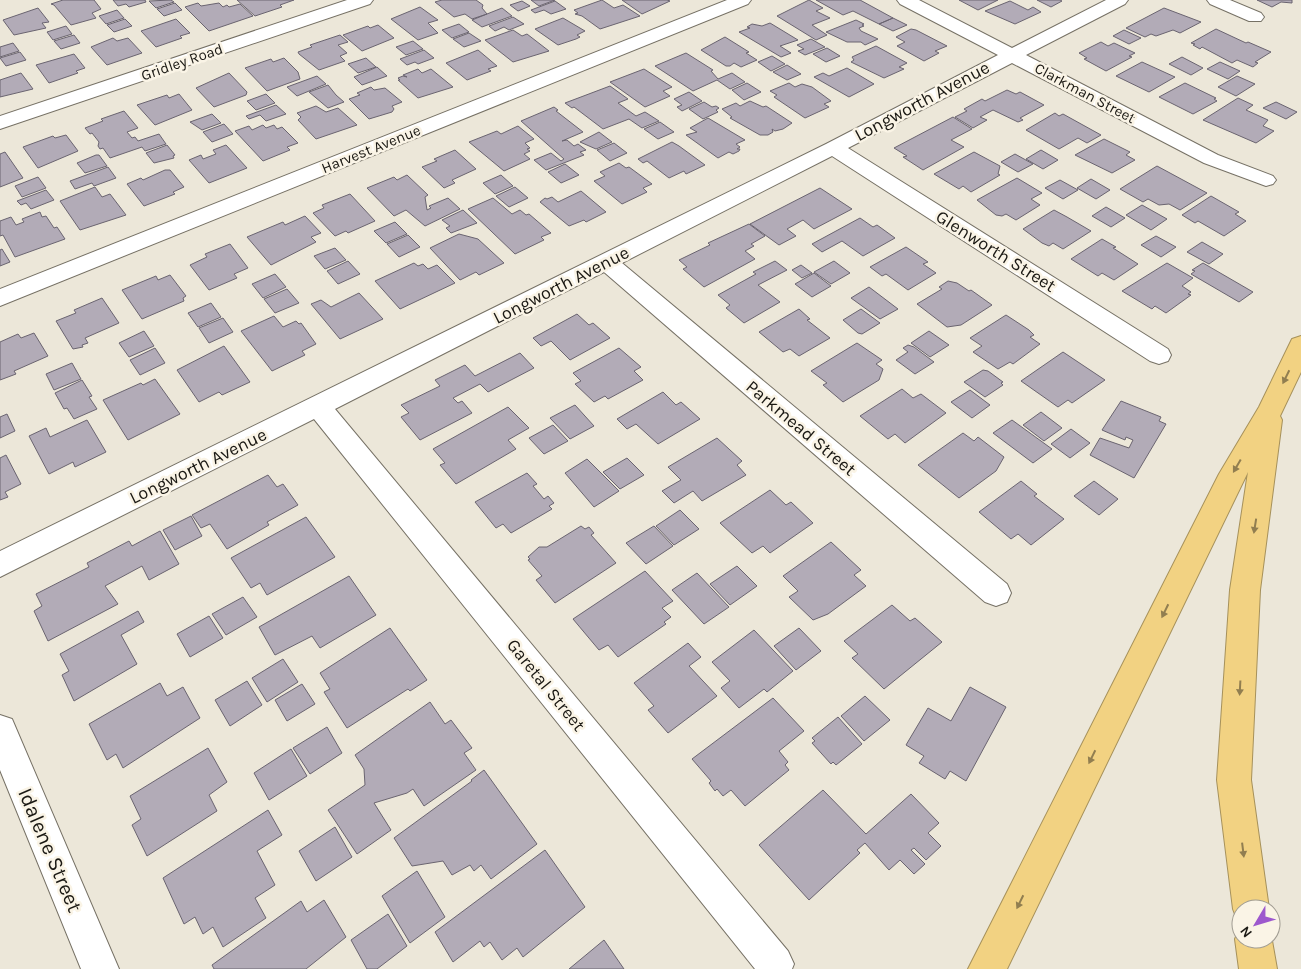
<svg xmlns="http://www.w3.org/2000/svg" width="1301" height="969" font-family="Karla,sans-serif">
  <style>
    .building { fill: #b2abb7; stroke: #6a6470 }
    .lines { fill: none; stroke-linecap: round; stroke-linejoin: round }
    .minor-casing { stroke: #767165; stroke-width: 2 }
    .highway-casing { stroke: #a6915b; stroke-width: 2 }
    .minor { fill: #fff; fill-rule: evenodd }
    .highway { fill: #f2d282; fill-rule: evenodd }
    .oneway { fill: #917e50 }
    .labels { text-anchor: middle; dominant-baseline: central; stroke-width: 5; stroke-linejoin: round; paint-order: stroke }
    .far-street-label { font-size: 15px; fill: #1a1813; stroke: #faf4e6 }
    .street-label { font-size: 18px; fill: #1a1813; stroke: #faf4e6 }
    .near-street-label { font-size: 21px; fill: #1a1813; stroke: #faf4e6 }
  </style>
  <rect width="100%" height="100%" fill="#ece7d9"/>
  <!-- building -->
  <path class="building" d="M63,0H94L101,9L92,13L96,18L71,25L54,5L51,4Z
    M113,0H145L146,2L129,7L126,4L118,6Z
    M171,0L174,2L156,8L149,1Z
    M237,0H294L280,5L282,7L255,16Z
    M442,0H476L483,5L482,8L487,14L472,19L465,14L454,17L435,2Z
    M531,0H555L539,6Z
    M602,0L614,8L623,5L640,16L600,29L582,16L575,14L578,13L574,10Z
    M622,0H667L670,1L642,14Z
    M809,0L823,8L816,11L830,18L812,25L827,35L816,40L777,16Z
    M816,0H860L893,18L879,24L853,11L843,15Z
    M959,0H998L978,10Z
    M1037,0H1060L1062,1L1051,7Z
    M1257,0H1292V3L1281,2L1272,7Z
    M522,1L530,6L518,11L510,5Z
    M555,1L566,9L551,14L544,10L535,13L531,10Z
    M1010,1L1028,10L1033,7L1041,12L1015,24L985,11Z
    M175,3L182,10L164,16L157,9Z
    M198,3L201,6L219,3L223,7L227,5L229,7L240,4L253,16L209,31L185,7Z
    M420,7L438,20L428,23L438,33L418,40L391,19Z
    M38,8L49,22L42,23L46,28L14,35L3,20Z
    M502,8L512,16L482,27L472,20Z
    M1164,8L1201,22L1180,33L1173,30L1156,36L1151,34L1145,37L1126,28Z
    M117,10L124,18L106,24L99,16Z
    M513,17L524,24L509,30L504,27L495,31L489,26Z
    M563,18L585,31L577,35L580,37L576,39L558,45L535,29Z
    M893,18L907,25L893,31L879,24Z
    M125,19L132,26L114,32L107,25Z
    M176,19L190,33L180,36L182,38L156,47L141,31Z
    M856,20L864,24L862,25L864,26L859,28L861,31L878,39L865,45L861,42H847L826,32Z
    M770,23L798,40L780,46L791,53L781,57L739,32L750,28L747,27L752,24L762,26Z
    M459,24L469,32L452,38L442,30Z
    M378,25L394,38L362,51L343,35L368,26L370,28Z
    M66,26L72,34L53,40L47,32Z
    M911,29L916,30L947,46L935,51L939,53L924,61L897,46L905,42L896,37Z
    M1216,29L1246,43L1248,42L1271,52L1255,62L1258,63L1253,67L1237,60L1232,63L1202,47L1200,49L1193,45L1195,44L1191,43Z
    M513,30L522,36L527,34L549,51L513,62L485,40Z
    M1124,30L1141,38L1129,44L1113,36Z
    M469,33L481,41L464,47L453,39Z
    M74,35L80,43L61,49L54,41Z
    M340,35L348,42L338,45L347,53L340,56L345,61L319,70L299,54L298,52L312,47L310,45Z
    M725,37L749,52L746,53L757,60L741,67L734,63L730,66H726L701,50Z
    M113,38L117,41L128,38L142,53L107,65L91,47Z
    M811,39L825,47L805,55L798,51L804,49L797,45Z
    M413,41L423,49L406,55L396,47Z
    M1101,42L1108,46L1114,43L1135,53L1129,56L1132,57L1106,71L1084,59L1087,58L1079,53Z
    M13,43L19,51L0,57V47Z
    M876,46L907,63L899,67L904,69L884,78L851,62L854,60L852,57Z
    M827,48L840,56L826,62L813,54Z
    M424,50L434,58L418,64L415,62L407,65L400,59Z
    M478,50L497,66L488,69L491,71L467,80L446,63Z
    M20,52L26,60L6,66L0,58Z
    M686,53L713,70L711,71L718,79L732,73L745,82L730,89L717,80L693,91L655,66Z
    M74,54L85,68L76,71L78,73L49,83L36,65Z
    M772,56L785,64L771,71L758,62Z
    M1182,57L1203,68L1191,75L1169,64Z
    M284,58L298,72L300,79L267,91L245,68L271,59L273,62Z
    M366,58L376,67L358,73L348,64Z
    M1142,62L1175,77L1149,92L1116,76Z
    M1220,62L1240,71L1228,79L1207,69Z
    M787,65L801,74L787,80L773,72Z
    M377,67L387,76L362,85L354,77Z
    M847,68L874,84L849,97L814,77L823,73L829,76Z
    M418,69L422,73L431,69L453,87L418,98L398,80H400L398,78L403,76L407,77L403,75Z
    M644,69L672,87L663,91L670,96L645,107L610,82Z
    M21,73L33,89L0,97V80Z
    M229,73L247,92L246,95L214,107L196,88Z
    M317,76L326,84L297,96L287,87Z
    M1237,76L1255,84L1236,96L1218,87Z
    M747,83L761,92L744,100L732,90Z
    M789,83L795,87L802,84L812,87L831,101L824,104L829,107L805,118L774,97L777,95L770,91Z
    M1185,83L1216,98L1214,99L1217,101L1193,114L1159,97Z
    M328,85L336,95L344,102L328,108L309,92Z
    M610,86L628,99L618,103L636,116L645,112L659,121L642,128L629,119L603,129L574,107L572,108L565,103Z
    M371,87L374,90L385,88L402,102L392,106L394,109L392,112L369,119L349,99L360,95L357,93Z
    M1007,90L1016,94L1020,92L1044,105L1020,118L1023,120L1018,122L993,110L980,117L987,120L973,128L955,117L967,111L964,109L982,99L985,101Z
    M689,92L702,101L682,111L677,107L682,105L674,99Z
    M179,94L192,110L155,125L137,105L167,95L169,98Z
    M266,94L275,103L256,110L247,101Z
    M1238,98L1253,105L1246,110L1268,120L1263,126L1274,131L1256,143L1203,120Z
    M750,101L763,107L766,106L792,123L783,129L775,131L772,129L773,132L768,135H760L730,118L732,117L722,109L736,103L740,106Z
    M704,102L712,107L716,106L719,108L716,110L718,112L703,119L689,109Z
    M1276,102L1297,112L1286,119L1263,108Z
    M276,105L286,114L266,121L260,115L249,119L246,116Z
    M316,106L326,112L338,108L357,125L316,139L298,120L301,117L297,113Z
    M554,107L558,110L556,111L583,132L562,141L567,140L574,146L578,144L586,150L580,152L584,155L546,170L534,160L551,153L561,161L564,159L521,121Z
    M124,111L138,128L127,132L132,138L135,137L138,141L159,134L166,144L145,151L142,147L110,158L103,148L100,149L98,146L99,142L92,133L90,134L85,128L103,121L101,119Z
    M1055,113L1059,116L1063,114L1101,135L1087,143L1078,138L1059,149L1026,130Z
    M212,114L221,123L202,130L190,122Z
    M953,117L972,129L951,140L964,147L923,170L903,157L907,156L894,148Z
    M708,118L745,140L736,144L740,147L737,149H740L739,151L733,154L729,152L718,158L686,135L697,132L690,128Z
    M660,122L674,132L658,139L644,129Z
    M224,124L233,134L212,142L203,132Z
    M263,125L266,128L274,125L277,129L282,127L298,143L287,147L290,150L263,161L235,131L249,126L252,130Z
    M518,126L534,139L525,143L530,148L527,149L530,151L524,154L530,159L504,171L469,142L497,131L501,134Z
    M599,132L612,142L596,149L580,142Z
    M66,135L78,151L38,168L23,147L53,136L55,138Z
    M1104,139L1130,152L1126,155L1135,160L1112,173L1075,155Z
    M672,142L679,146L705,165L686,174L684,171L669,178L647,161L643,163L638,159Z
    M614,143L627,153L610,161L597,150Z
    M167,145L175,155L173,156L174,158L154,163L146,153Z
    M226,145L247,168L209,183L189,160L201,155L203,159L216,154L213,150Z
    M455,150L476,169L452,180L455,183L444,188L422,167L437,161L434,159Z
    M1041,150L1058,160L1043,169L1026,159Z
    M5,152L23,178L0,187V154Z
    M974,152L1000,166L998,174L1000,175L971,192L963,186L959,189L934,174Z
    M1015,154L1033,164L1018,172L1001,162Z
    M96,155H99L107,166L85,173L77,163Z
    M619,163L626,168L629,167L652,184L643,188L647,192L622,204L594,181L605,176L600,172Z
    M565,164L579,175L561,183L548,172Z
    M1157,166L1207,193L1180,210L1169,204L1159,205L1148,199L1143,202L1120,189Z
    M108,167L116,178L94,186L92,183L75,189L70,181Z
    M165,170H170L184,187L173,192L175,194L144,206L127,184L141,178L143,180Z
    M407,175L428,195L425,197L427,210L431,208L429,206L448,198L460,209L425,226L406,210L394,216L367,188L394,177L397,180Z
    M501,175L513,186L495,194L483,183Z
    M38,177L46,188L22,197L15,186Z
    M1017,178L1042,193L1031,199L1040,205L1016,220L1006,214L1002,216L996,215L977,200Z
    M1091,179L1110,190L1096,199L1077,188Z
    M1060,180L1078,190L1063,199L1045,188Z
    M95,187L102,197L110,194L126,215L80,230L60,201Z
    M515,187L528,198L509,207L496,196Z
    M820,188L852,209L814,229L803,220L787,229L796,236L779,245L750,224Z
    M46,190L54,200L31,209L26,203L21,205L17,201Z
    M581,191L606,212L586,222L584,220L569,226L540,202L545,198L547,199L552,197L558,202Z
    M350,194L375,221L348,233L346,231L335,236L313,213L324,208L322,205Z
    M1211,196L1239,212L1235,214L1246,221L1224,236L1198,221L1195,223L1182,215Z
    M493,198L512,214L520,210L526,215L529,214L551,233L541,237L544,240L515,254L468,209Z
    M1142,205L1167,219L1151,230L1126,215Z
    M1106,207L1125,218L1111,227L1092,216Z
    M463,210L477,223L451,233L446,228L450,226L442,220Z
    M1054,210L1067,217L1091,231L1063,249L1053,243L1049,246L1042,243L1023,229Z
    M40,212L42,217L46,216L54,228L57,227L65,239L15,257L3,235L0,236V221L11,217L16,225L24,222L22,219Z
    M305,216L321,233L311,237L316,242L271,265L247,237L283,222L285,225Z
    M860,218L873,227L877,225L895,238L863,256L842,241L822,252L812,244Z
    M395,222L407,234L386,243L374,231Z
    M749,224L765,236L751,244L754,246L745,251L755,259L704,287L683,269L687,267L679,260L710,245L708,243Z
    M459,234L478,239L504,263L479,275L476,272L460,280L430,248Z
    M408,235L420,247L399,257L387,244Z
    M1156,236L1176,247L1161,257L1141,245Z
    M1102,239L1116,247L1113,248L1138,264L1114,280L1102,273L1098,276L1071,259Z
    M1202,242L1223,254L1209,264L1187,252Z
    M230,244L248,268L234,274L237,278L209,290L190,265L207,257L205,254Z
    M906,247L928,262L923,264L936,273L908,290L886,274L882,276L870,267Z
    M335,248L346,260L325,269L314,256Z
    M2,249L10,262L0,266V250Z
    M348,261L360,274L338,284L327,271Z
    M775,261L787,270L758,285L780,302L744,323L726,308L730,305L718,295L756,274L753,272Z
    M834,261L850,273L831,284L814,272Z
    M414,263L418,266L423,264L428,269L437,265L455,283L400,309L375,281Z
    M1167,263L1193,278L1182,286L1191,292L1188,294L1191,295L1166,313L1155,306L1152,309L1122,291Z
    M1203,263L1253,292L1239,302L1191,274L1195,271L1192,270Z
    M801,265L812,273L802,278L792,270Z
    M814,273L831,286L812,297L795,284Z
    M275,274L286,287L263,298L252,284Z
    M170,275L186,296L183,298L184,301L142,319L122,290L156,276L158,280Z
    M948,281L957,283L969,291L971,290L992,305L961,325L947,327L917,304L942,289L939,287Z
    M869,287L898,309L880,319L851,298Z
    M287,289L299,303L275,313L264,299Z
    M359,293L383,319L340,339L311,304L321,300L331,307Z
    M102,298L119,323L85,338L88,343L82,345L83,347L73,349L56,321L76,313L74,310Z
    M211,303L221,317L198,327L188,313Z
    M799,309L810,319L807,320L830,338L799,356L790,349L783,352L759,332Z
    M861,309L880,323L862,334L858,333L843,320Z
    M577,314L589,325L593,323L610,338L570,360L551,341L541,346L533,338Z
    M1006,315L1029,330L1034,335L1030,337L1040,344L1013,364L1010,362L998,369L973,352L982,346L970,338Z
    M274,316L283,327L296,321L299,324L301,323L316,344L302,351L305,355L272,371L241,331Z
    M223,318L233,332L209,343L199,328Z
    M144,331L154,346L129,357L119,343Z
    M929,331L949,345L930,357L911,343Z
    M34,333L48,356L14,371L16,374L0,380V342L18,334L21,338Z
    M857,343L882,360L876,364L883,369L879,380L843,402L823,385L827,383L811,371Z
    M908,345L914,347L934,362L915,374L896,360L908,352L903,348Z
    M224,346L250,382L222,395L219,392L199,402L177,370Z
    M155,348L165,363L140,375L130,360Z
    M619,348L641,367L634,371L643,380L608,399L605,396L594,402L575,384L581,381L573,373Z
    M1063,352L1105,380L1072,403L1068,400L1058,407L1021,381Z
    M520,353L534,368L488,392L480,384L453,398L458,403L462,401L472,413L420,440L401,417L409,413L401,405L440,386L435,380L465,365L475,376Z
    M72,363L81,379L54,390L46,374Z
    M983,370L988,371L1003,382L1001,383L1003,385L985,397L964,382Z
    M155,379L180,414L128,440L103,400L141,383L143,385Z
    M82,380L92,396L89,397L97,409L74,419L67,408L64,409L55,393Z
    M902,389L913,398L921,394L946,413L905,443L895,434L888,439L860,416Z
    M970,390L990,405L972,418L951,402Z
    M663,392L676,405L681,402L700,419L658,444L636,424L627,429L617,419Z
    M1121,401L1161,417L1159,421L1166,424L1134,478L1090,455L1100,438L1129,448L1133,440L1126,437L1125,440L1102,430Z
    M575,405L594,426L570,439L550,418Z
    M508,407L529,428L508,440L516,449L456,484L440,465L445,463L433,449Z
    M1041,412L1062,428L1044,441L1023,425Z
    M7,414L15,431L0,438V417Z
    M87,420L106,452L75,467L73,462L49,474L29,436L46,428L50,437Z
    M1012,420L1052,449L1033,463L993,433Z
    M553,425L568,441L544,454L529,438Z
    M1071,429L1090,443L1070,458L1051,444Z
    M963,433L974,441L978,437L1004,457L996,471L959,498L918,465Z
    M717,438L742,461L737,465L746,475L702,501L693,491L674,503L662,491L681,480L668,467Z
    M6,455L21,484L5,492L8,497L0,500V458Z
    M627,458L644,475L620,489L603,472Z
    M587,459L619,491L594,507L565,473Z
    M527,473L537,484L533,486L544,499L548,496L554,503L549,506L552,509L511,533L503,524L496,528L475,502Z
    M268,475L277,487L283,484L298,505L267,522L269,525L227,549L210,524L201,528L192,515Z
    M1021,481L1037,494L1034,496L1064,519L1031,545L1018,534L1011,539L979,512Z
    M1094,481L1118,499L1099,515L1074,496Z
    M770,490L786,505L791,502L813,523L770,553L763,546L752,553L720,523Z
    M680,510L699,529L674,545L656,526Z
    M191,516L202,536L175,550L163,530Z
    M306,517L335,557L267,595L260,583L251,588L231,558Z
    M581,526L585,529L589,527L594,533L591,535L616,563L555,603L536,580L542,576L528,560L530,559L528,557L539,547H547Z
    M654,526L673,546L646,564L626,543Z
    M160,531L179,564L149,580L142,566L105,586L118,604L48,641L34,611L42,606L36,594L89,567L87,563L129,541L132,546Z
    M831,542L861,570L854,575L866,586L828,614L813,620L789,597L798,591L783,576Z
    M737,566L757,586L730,605L710,584Z
    M645,571L673,601L662,608L671,617L664,622L666,624L618,657L608,645L599,650L573,619Z
    M697,573L729,607L704,624L672,590Z
    M349,576L376,615L320,648L312,636L275,655L259,627Z
    M243,597L257,617L226,635L212,614Z
    M892,605L910,621L915,618L942,642L884,689L852,658L858,654L844,641Z
    M138,611L144,622L121,635L137,664L74,701L62,675L69,671L60,654Z
    M209,616L223,638L190,657L177,634Z
    M390,628L427,680L410,691L408,689L347,728L324,692L330,689L320,673Z
    M799,628L821,651L796,670L774,646Z
    M754,630L793,671L767,692L764,689L739,708L721,688L730,681L712,662Z
    M688,643L701,657L689,666L717,696L668,733L648,710L654,706L634,683Z
    M283,659L298,682L267,702L252,678Z
    M247,681L262,705L230,726L215,700Z
    M160,683L167,696L183,687L200,718L123,768L116,754L107,760L89,724Z
    M302,684L315,704L287,721L275,700Z
    M970,687L1006,707L966,781L950,771L945,779L919,763L924,756L906,745L928,708L951,721Z
    M865,696L890,720L864,741L841,716Z
    M773,698L804,731L779,751L788,762L785,765L789,770L745,806L731,790L723,796L717,789L715,791L709,783L711,781L692,759Z
    M430,702L445,724L451,720L472,748L464,753L476,770L424,806L413,789L407,793L374,803L391,830L357,854L328,810L365,785L364,769L355,755Z
    M838,717L862,744L836,765L833,762L831,764L812,743L815,741L812,738Z
    M327,727L342,753L310,774L293,748Z
    M208,748L227,782L209,795L217,811L147,856L132,825L141,819L130,796Z
    M291,749L307,776L269,800L254,773Z
    M484,770L537,844L491,879L481,865L474,871L470,865L452,875L443,861L412,866L394,838L472,781L471,780Z
    M823,790L866,834L911,794L939,823L928,833L941,846L926,860L914,848L911,850L925,864L914,874L900,860L889,870L865,843L857,850L860,853L809,900L759,845Z
    M268,810L282,835L257,851L275,885L255,898L266,918L223,947L213,927L203,934L195,917L184,924L163,878Z
    M335,827L352,857L316,881L299,851Z
    M545,850L585,907L523,957L517,948L502,960L490,942L484,947L480,941L453,962L435,932Z
    M417,871L445,917L410,943L382,896Z
    M324,900L346,937L306,969H214L212,965L301,901L307,912Z
    M388,914L407,946L377,969H367L351,940Z
    M604,940L624,969H569Z"/>
  <g class="lines">
    <defs>
      <path id="minor" d="M347,0H373L370,4L0,129V116Z
        M727,0H751L748,4L0,306V289Z
        M897,0H919L1012,48L1106,0H1128L1125,4L1026,55L1218,155L1273,176L1276,180L1273,184L1266,186L1204,163L1012,63L848,148L1168,349L1171,355L1168,361L1159,364L1150,361L832,156L622,263L1007,584L1011,593L1007,602L996,606L985,602L604,272L335,409L788,951L794,964L792,969H755L314,419L0,577V551L826,144L998,55L900,4Z
        M1207,0H1230L1261,13L1264,17L1261,21H1249L1210,4Z
        M0,715L12,719L119,969H81L0,770Z"/>
      <path id="highway" d="M1301,336V372L1280,416L1282,420L1260,590L1251,780L1269,909H1241V923L1238,922L1233,909L1217,780L1230,590L1248,472L1007,969H968L1219,474L1259,407L1292,339Z
        M1241,926V939H1271V935L1277,969H1239L1235,939Z"/>
    </defs>
    <!-- minor casing -->
    <use href="#minor" class="minor-casing"/>
    <!-- highway casing -->
    <use href="#highway" class="highway-casing"/>
    <!-- minor -->
    <use href="#minor" class="minor"/>
    <!-- highway -->
    <use href="#highway" class="highway"/>
  </g>
  <!-- one-way arrows -->
  <defs><path id="oneway-solid" d="M-6-.8H1V-3.2L6.5 0L1 3.2V.8H-6Z" transform="scale(1.25)"/></defs>
  <g class="oneway">
    <use href="#oneway-solid" transform="translate(1286 377) rotate(116)"/>
    <use href="#oneway-solid" transform="translate(1237 466) rotate(120)"/>
    <use href="#oneway-solid" transform="translate(1255 526) rotate(99)"/>
    <use href="#oneway-solid" transform="translate(1165 611) rotate(116)"/>
    <use href="#oneway-solid" transform="translate(1240 688) rotate(93)"/>
    <use href="#oneway-solid" transform="translate(1092 757) rotate(116)"/>
    <use href="#oneway-solid" transform="translate(1243 850) rotate(83)"/>
    <use href="#oneway-solid" transform="translate(1020 902) rotate(116)"/>
  </g>
  <g class="labels">
    <!-- far-street labels -->
    <g class="far-street-label">
      <text transform="translate(182 62) rotate(-19)">Gridley Road</text>
      <text transform="translate(1085 93) rotate(28)">Clarkman Street</text>
      <text transform="translate(371 149) rotate(-22)">Harvest Avenue</text>
    </g>
    <!-- street labels -->
    <g class="street-label">
      <text transform="translate(922 101) rotate(-28)">Longworth Avenue</text>
      <text transform="translate(996 251) rotate(32)">Glenworth Street</text>
      <text transform="translate(561 285) rotate(-27)">Longworth Avenue</text>
      <text transform="translate(801 428) rotate(40)">Parkmead Street</text>
      <text transform="translate(198 466) rotate(-26)">Longworth Avenue</text>
      <text transform="translate(546 685) rotate(51)">Garetal Street</text>
    </g>
    <!-- near-street labels -->
    <g class="near-street-label">
      <text transform="translate(50 850) rotate(67)">Idalene Street</text>
    </g>
  </g>
  <!-- north arrow -->
  <g transform="translate(1256 924) rotate(232)"><circle r="24" fill="#faf4e6" stroke="#a09c92"/>
  <path d="M0-4L9 19L0 12L-9 19Z" fill="#9d58cd"/>
  <text y="-8" font-size="14" font-weight="bold" text-anchor="middle" fill="#1a1813">N</text>
  </g>
</svg>
